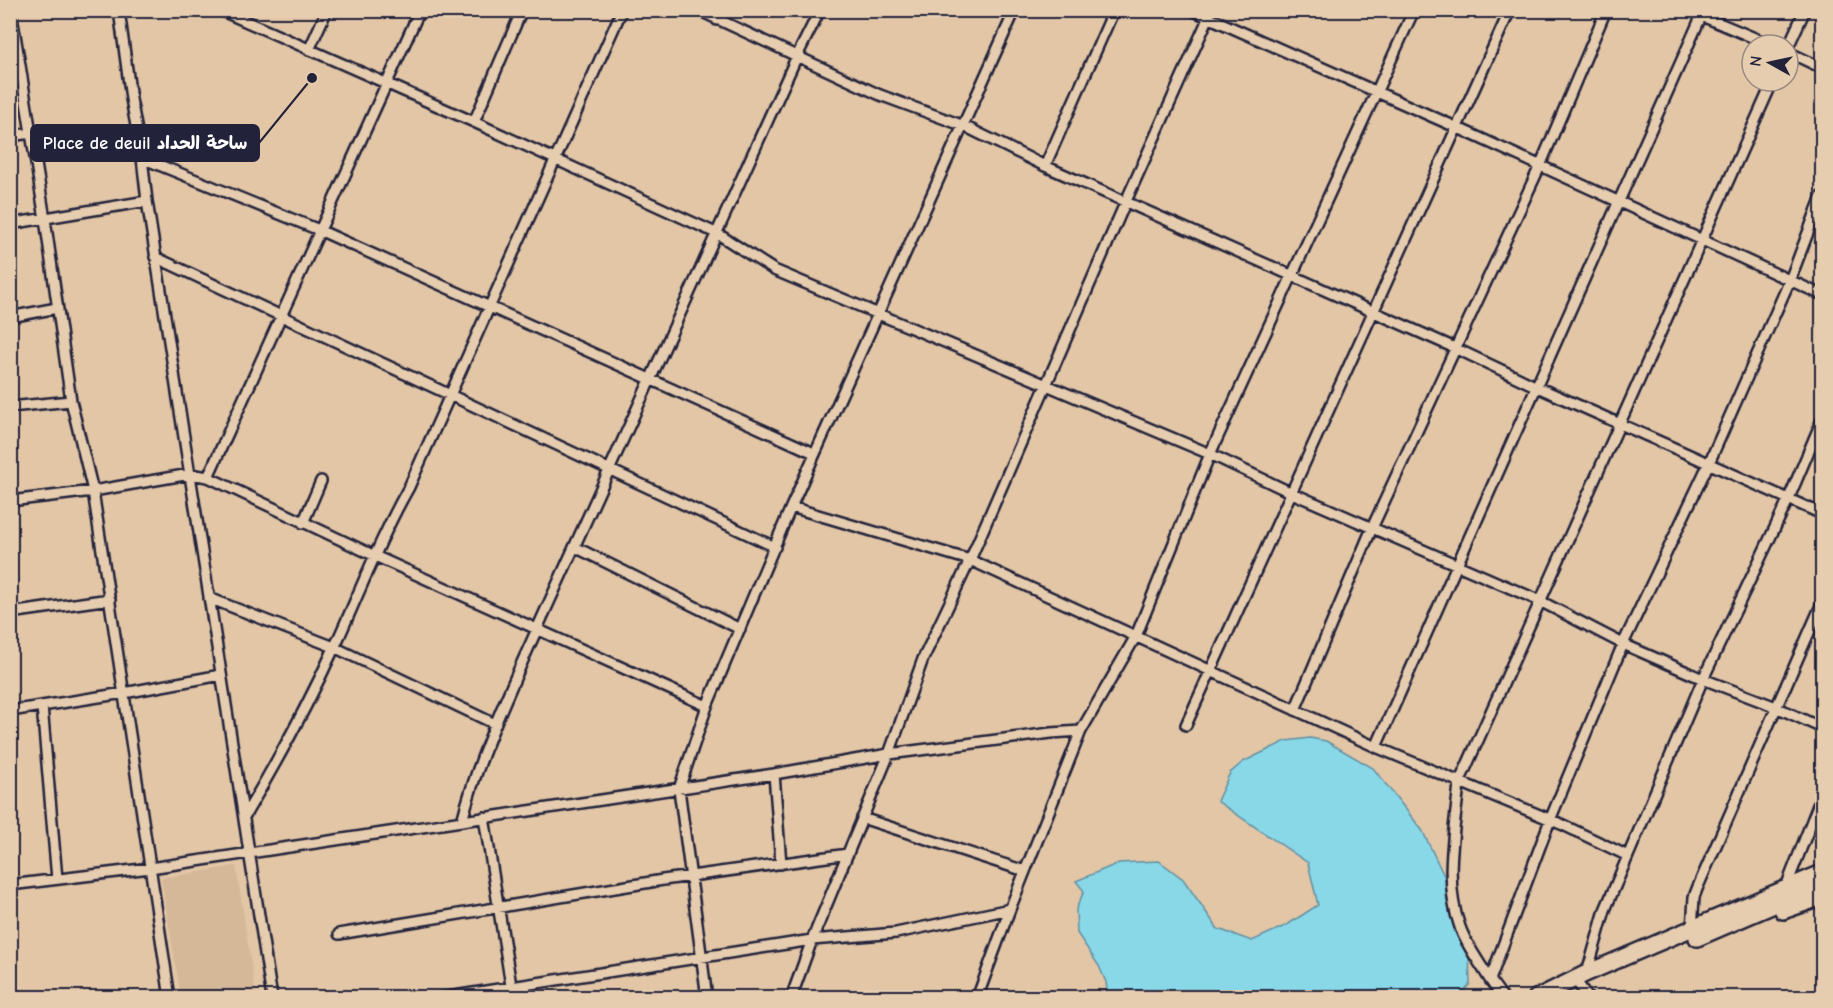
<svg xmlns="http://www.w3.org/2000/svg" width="1833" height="1008" font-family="'Comic Neue','Playpen Sans Arabic',sans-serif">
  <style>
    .built { fill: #d4b897 }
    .water { fill: #89d8e7; stroke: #608fa2; stroke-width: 1.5 }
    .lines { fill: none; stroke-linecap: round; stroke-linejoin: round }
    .minor-casing { stroke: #22223b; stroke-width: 14 }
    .highway-casing { stroke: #22223b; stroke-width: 20 }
    .minor { stroke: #e7cdaf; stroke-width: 9 }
    .highway { stroke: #e7cdaf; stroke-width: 15 }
    .leader { fill: none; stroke: #22223b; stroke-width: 2 }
    .callout-dot { fill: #22223b; stroke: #e7cdaf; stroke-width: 2 }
    .callout { fill: #22223b; stroke: #22223b; stroke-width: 2 }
    .callout-label { font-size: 18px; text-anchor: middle; font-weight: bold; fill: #fff }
  </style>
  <rect width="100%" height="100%" fill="#e2c6a6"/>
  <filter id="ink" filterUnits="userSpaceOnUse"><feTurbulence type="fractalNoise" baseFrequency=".0167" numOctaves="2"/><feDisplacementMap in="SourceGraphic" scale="12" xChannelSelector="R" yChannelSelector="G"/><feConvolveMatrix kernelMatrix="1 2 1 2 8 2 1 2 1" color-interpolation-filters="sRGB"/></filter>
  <g filter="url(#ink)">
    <!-- built -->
    <path class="built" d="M236,866L256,997H181L161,878Z"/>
    <!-- water -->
    <path class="water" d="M1310,738L1326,741L1373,768L1422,830L1447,882L1458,927L1469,955L1470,984L1457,998L1108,997L1106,982L1099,966L1077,933L1076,909L1084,891L1076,881L1119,863L1159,861L1183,879L1218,929L1252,941L1287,925L1318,905L1308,863L1217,801L1230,773L1243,762L1286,741Z"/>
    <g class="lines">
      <defs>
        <path id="minor" d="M11,10L45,219L71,401L93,491L170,998
          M119,10L131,99L142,158L147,201L272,998
          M220,10L474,122L718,234L774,270L1210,454L1292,493L1540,601L1623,644L1703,679L1776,707L1822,728
          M698,10L880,95L964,126L1045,166L1455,348L1535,386L1822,514
          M1192,10L1458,128L1822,295
          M1688,10L1771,45
          M717,20L728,10
          M1788,47L1805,10
          M309,50L327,10
          M1788,52L1822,68
          M474,122L522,10
          M10,136L31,133
          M142,158L319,230L814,453
          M1045,166L1114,10
          M10,224L147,201
          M155,257L775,547
          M10,317L57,308
          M10,407L71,401
          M208,477L420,10
          M10,501L93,491L190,474L208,477L375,556L707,706
          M791,507L970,560L1376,747L1561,824L1628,856
          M303,523L321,481
          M575,547L740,629
          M209,598L334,647L495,724
          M10,613L110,599
          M42,706L57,879
          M1295,710L1372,528L1540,166L1606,10
          M10,711L124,693L221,675
          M1186,725L1510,10
          M1376,747L1704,10
          M774,774L781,864
          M244,817C277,762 308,705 335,646C359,594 380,538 409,487L622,10
          M484,817L513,998
          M862,818L1025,871
          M462,821C479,755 509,692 537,629L797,56L820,10
          M1788,882L1822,795
          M10,885L150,868L774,774L889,754L1051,733L1081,731L1136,636L1210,454L1414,10
          M1692,930L1694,897L1697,889L1822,603
          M339,934L663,880L848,854
          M1587,973L1605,910L1628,856L1703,679L1789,498L1822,420
          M1490,980C1480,963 1466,945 1460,927C1443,881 1455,830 1459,783L1773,81
          M1579,985L1588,998
          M441,998L812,940L896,933L1010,909
          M707,998L679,789L707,706L791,507L1015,10
          M791,998L812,940L889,754L923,659L970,560L1126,201L1212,10
          M977,998L1010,909L1081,731
          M1503,998L1490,980L1550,820L1623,644L1709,463L1790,280L1822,196"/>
        <path id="highway" d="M1783,911L1822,897
          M1697,938L1818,886
          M1536,998L1587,973L1822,873"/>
      </defs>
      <!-- minor casing -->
      <use href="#minor" class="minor-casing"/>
      <!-- highway casing -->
      <use href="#highway" class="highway-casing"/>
      <!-- minor -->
      <use href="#minor" class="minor"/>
      <!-- highway -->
      <use href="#highway" class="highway"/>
    </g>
  </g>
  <!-- callouts -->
  <path class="leader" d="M312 78L259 143"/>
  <circle class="callout-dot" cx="312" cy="78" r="6"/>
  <rect class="callout" x="31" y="125" width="228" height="36" rx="6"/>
  <g class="callout-label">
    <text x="145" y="149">Place de deuil ساحة الحداد</text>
  </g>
  <!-- margin -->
  <rect width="1833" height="1008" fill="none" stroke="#e7cdaf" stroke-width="36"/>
  <rect x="18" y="18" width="1797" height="972" fill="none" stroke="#22223b" stroke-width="2" filter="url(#ink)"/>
  <!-- north arrow -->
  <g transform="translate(1770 63) rotate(278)"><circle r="28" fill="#e7cdaf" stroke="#988981" stroke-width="1.5"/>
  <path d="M0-4.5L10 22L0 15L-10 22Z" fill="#22223b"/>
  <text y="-9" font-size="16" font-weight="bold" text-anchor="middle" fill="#22223b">N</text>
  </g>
</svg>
